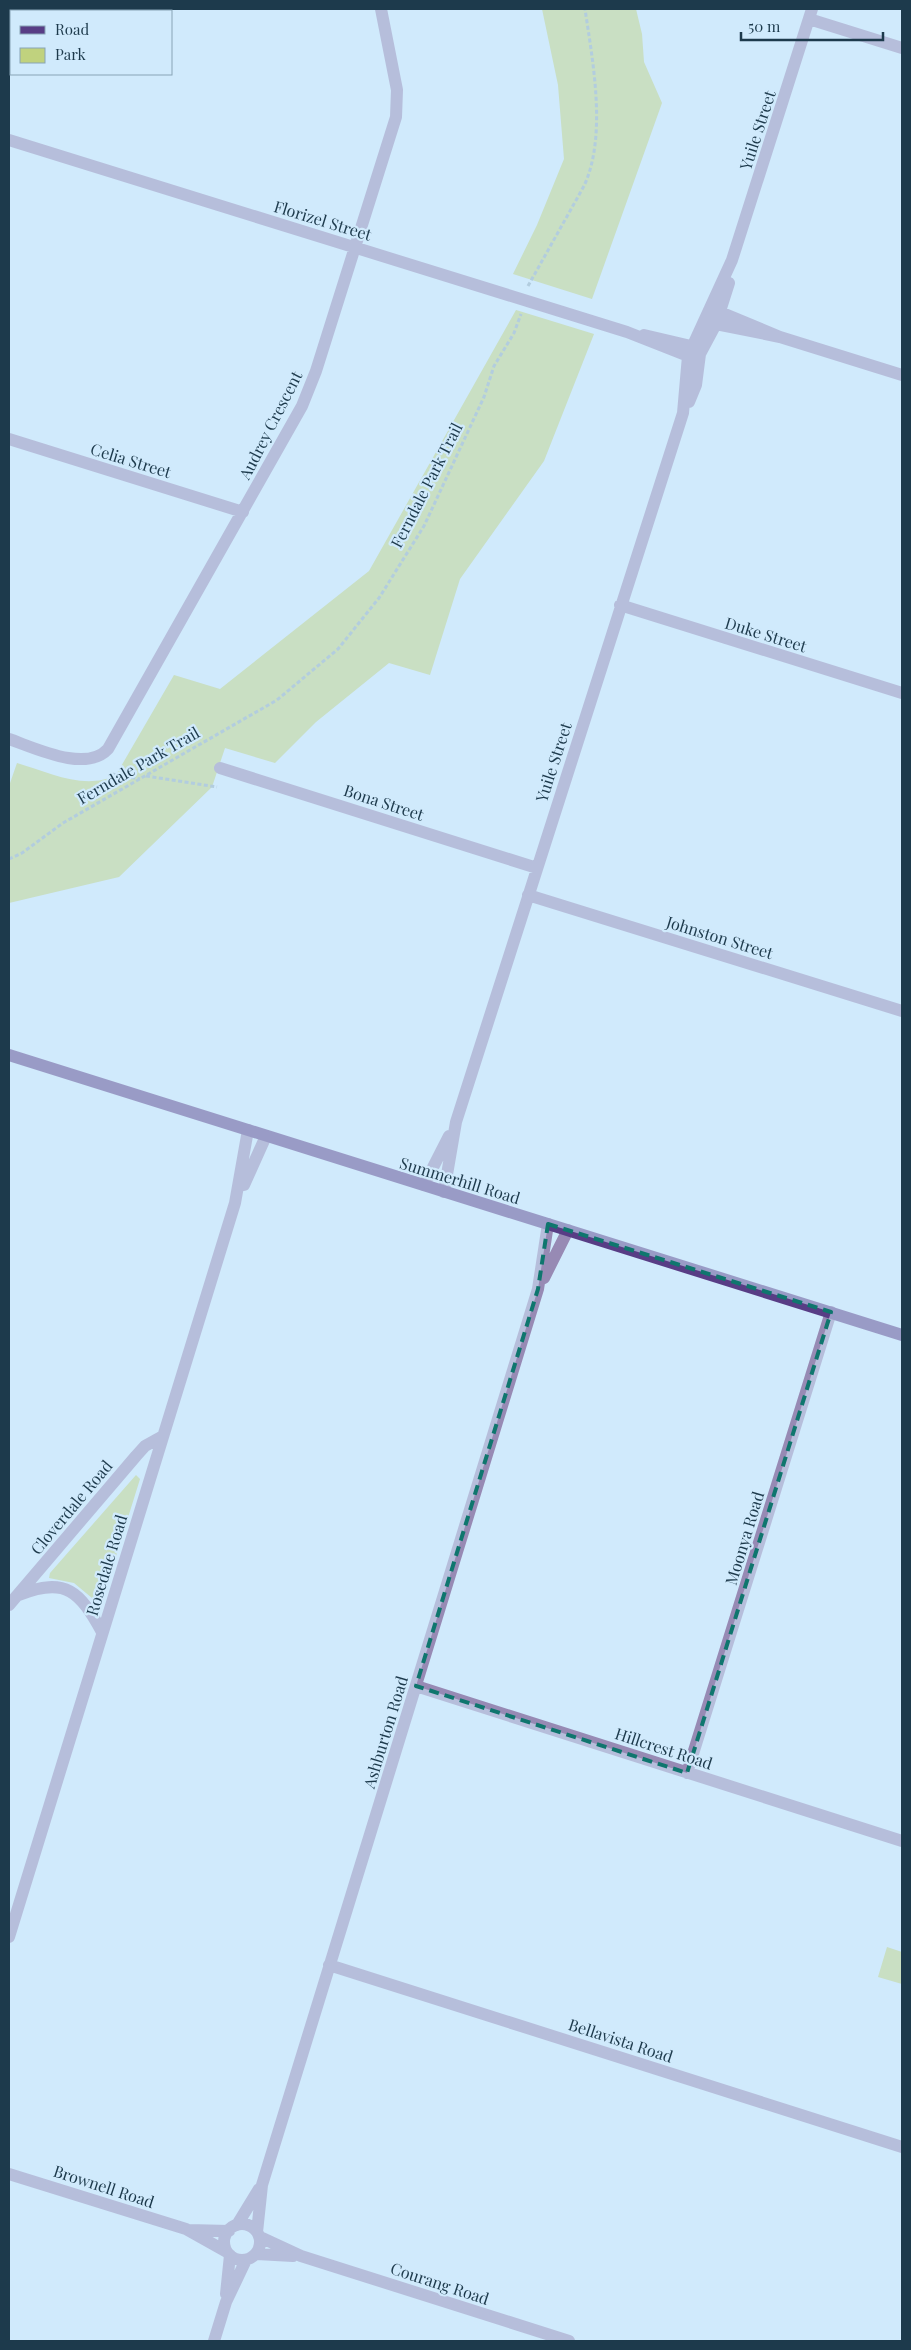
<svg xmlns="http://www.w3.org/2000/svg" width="911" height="2350" font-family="'Playfair Display',serif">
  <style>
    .green { fill: #c0d27e }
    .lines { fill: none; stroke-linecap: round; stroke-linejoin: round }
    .path { stroke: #8faabc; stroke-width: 3; stroke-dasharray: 4 2.5; stroke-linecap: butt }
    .minor { stroke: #978ab4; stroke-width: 12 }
    .major { stroke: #583d85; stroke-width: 12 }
    .marked { fill: none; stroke: #0f766e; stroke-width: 4; stroke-dasharray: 10 6; stroke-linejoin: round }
    .labels { text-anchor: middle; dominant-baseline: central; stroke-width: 4.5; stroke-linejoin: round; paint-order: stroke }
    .street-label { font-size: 16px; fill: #1d3a4c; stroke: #d0eafc }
  </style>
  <rect width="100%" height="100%" fill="#d0eafc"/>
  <!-- green -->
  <path class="green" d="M542,9H636L642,34L644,62L662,103L592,299L513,274L537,225L564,159L558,85Z
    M516,310L594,334L544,461L460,579L430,675L389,663L316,722L275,763L225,748L212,787L119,877L9,903V786L17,763C48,772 85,791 116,775L174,675L220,689L369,571Z
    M136,1475L140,1479L102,1601L98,1603L74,1583L49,1578L50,1573Z
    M887,1947L902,1952V1984L878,1977Z"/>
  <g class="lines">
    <!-- path -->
    <path class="path" d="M528,286L584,186C607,136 593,63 585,9
      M112,774L140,779
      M146,776L217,787
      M9,859L22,853L63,823L277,700L338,649L379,598L424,526L484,397L494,366L514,333L521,314"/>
    <!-- minor -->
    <path class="minor" d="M809,19L902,48
      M9,140L627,332L688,356L700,354
      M644,335L691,346L696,350
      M780,337L720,312L708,315L716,324L780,337L902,375
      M689,402L696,385L700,354L716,324L729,283
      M9,439L243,512
      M620,605L902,693
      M9,739C35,748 86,773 108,749L302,406L316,371L396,117L397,90L381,9
      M220,768L537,868
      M528,895L902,1011
      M244,1185L266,1136
      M424,1185L449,1136
      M444,1192L456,1122L683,413L688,356L732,260L812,9
      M544,1278L568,1230
      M19,1595C66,1576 80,1592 102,1632
      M9,1605L136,1456L145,1446L163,1436
      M416,1686L902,1841
      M687,1773L831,1312
      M9,1937L235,1203L248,1130
      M329,1965L902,2147
      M9,2174L186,2229L227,2252
      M224 2242a18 18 0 1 1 36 0a18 18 0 1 1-36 0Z
      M237,2225L259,2189
      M188,2230L229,2231
      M257,2232L262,2185L538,1289L548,1224
      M260,2237L301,2256L569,2341
      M257,2254L293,2256
      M226,2294L230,2255
      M214,2341L226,2302L246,2260"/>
    <!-- major -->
    <path class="major" d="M9,1055L902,1335"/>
  </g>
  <!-- marked area -->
  <path d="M0 0H911V2350H0ZM548,1224L831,1312L687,1773L416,1686L538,1289Z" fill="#d0eafc" fill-opacity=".55" fill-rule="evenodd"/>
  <path class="marked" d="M548,1224L831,1312L687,1773L416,1686L538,1289Z"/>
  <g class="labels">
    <!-- street labels -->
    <g class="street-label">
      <text transform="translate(757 130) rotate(-72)">Yuile Street</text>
      <text transform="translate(323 220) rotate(17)">Florizel Street</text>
      <text transform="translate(270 425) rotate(-63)">Audrey Crescent</text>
      <text transform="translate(131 460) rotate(17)">Celia Street</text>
      <text transform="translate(426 485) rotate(-63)">Ferndale Park Trail</text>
      <text transform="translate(766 634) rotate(17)">Duke Street</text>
      <text transform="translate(553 762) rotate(-72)">Yuile Street</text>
      <text transform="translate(138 765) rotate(-30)">Ferndale Park Trail</text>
      <text transform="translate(384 802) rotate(18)">Bona Street</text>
      <text transform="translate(720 937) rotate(17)">Johnston Street</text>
      <text transform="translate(460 1180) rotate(17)">Summerhill Road</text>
      <text transform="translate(71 1507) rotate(-50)">Cloverdale Road</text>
      <text transform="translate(744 1538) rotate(-73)">Moonya Road</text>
      <text transform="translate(106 1565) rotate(-73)">Rosedale Road</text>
      <text transform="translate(385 1732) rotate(-73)">Ashburton Road</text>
      <text transform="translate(664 1748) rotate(18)">Hillcrest Road</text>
      <text transform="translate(621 2040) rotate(18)">Bellavista Road</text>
      <text transform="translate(104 2186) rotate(18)">Brownell Road</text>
      <text transform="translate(440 2283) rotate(18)">Courang Road</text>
    </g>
  </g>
  <!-- border -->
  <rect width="911" height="2350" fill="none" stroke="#1d3a4c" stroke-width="20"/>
  <!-- legend -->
  <rect x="10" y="10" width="162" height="65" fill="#d0eafc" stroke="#88a4b6"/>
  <rect x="20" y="26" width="25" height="8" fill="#583d85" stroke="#88a4b6"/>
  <text x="55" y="35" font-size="15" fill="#1d3a4c">Road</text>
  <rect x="20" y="48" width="25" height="15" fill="#c0d27e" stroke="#88a4b6"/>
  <text x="55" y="60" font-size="15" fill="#1d3a4c">Park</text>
  <!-- scale -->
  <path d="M741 32v8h142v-8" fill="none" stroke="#1d3a4c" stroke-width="2.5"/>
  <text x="748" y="32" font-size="15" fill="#1d3a4c" stroke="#d0eafc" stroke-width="4" paint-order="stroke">50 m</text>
</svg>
